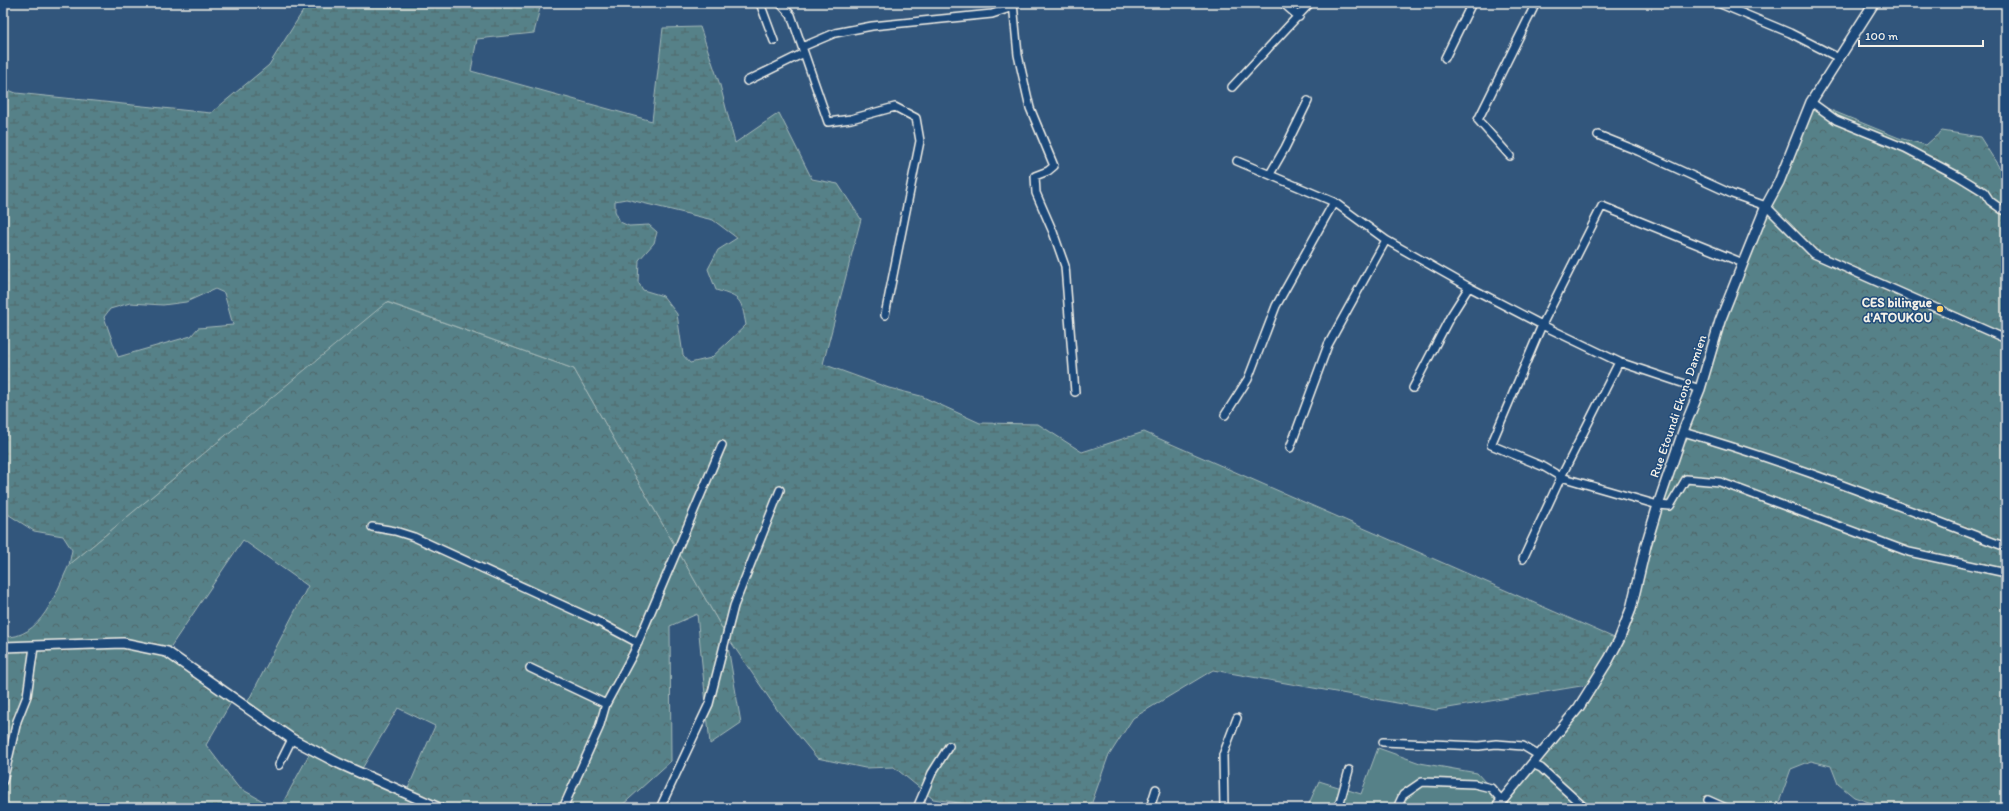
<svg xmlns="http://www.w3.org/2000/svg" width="2009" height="811" font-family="Itim,sans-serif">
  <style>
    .grass { fill: #568188; stroke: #a5b9b8 }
    .forest { fill: url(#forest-crowns); stroke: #a5b9b8; fill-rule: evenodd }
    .wetland { fill: url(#wetland-marsh); stroke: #a5b9b8; fill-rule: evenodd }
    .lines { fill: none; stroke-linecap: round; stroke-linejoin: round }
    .street-casing { stroke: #f4f1e8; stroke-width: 10 }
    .secondary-casing { stroke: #f4f1e8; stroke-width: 12 }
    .street { stroke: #1f4a7a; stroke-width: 7 }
    .secondary { stroke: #1f4a7a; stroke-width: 9 }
    .poi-dot { fill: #ffd166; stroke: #1f4a7a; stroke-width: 1.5 }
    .labels { text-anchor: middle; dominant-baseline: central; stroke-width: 3; stroke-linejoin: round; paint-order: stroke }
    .poi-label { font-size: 13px; font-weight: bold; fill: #f4f1e8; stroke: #1f4a7a; text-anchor: end }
    .street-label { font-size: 13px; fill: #f4f1e8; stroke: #1f4a7a }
  </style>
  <defs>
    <pattern id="forest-crowns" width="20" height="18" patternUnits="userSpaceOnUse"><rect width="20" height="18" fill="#568188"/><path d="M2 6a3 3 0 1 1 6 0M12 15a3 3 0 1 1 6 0" fill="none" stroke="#50676a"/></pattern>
    <pattern id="wetland-marsh" width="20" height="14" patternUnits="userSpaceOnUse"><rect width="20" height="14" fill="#568188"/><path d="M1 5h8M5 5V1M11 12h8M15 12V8" fill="none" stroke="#50676a"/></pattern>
  </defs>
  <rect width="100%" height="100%" fill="#32567c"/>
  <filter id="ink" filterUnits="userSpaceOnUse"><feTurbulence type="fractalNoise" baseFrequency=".025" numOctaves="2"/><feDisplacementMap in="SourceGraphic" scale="8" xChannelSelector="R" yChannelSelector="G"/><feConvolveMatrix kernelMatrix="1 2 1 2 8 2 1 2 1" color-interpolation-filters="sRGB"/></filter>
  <g filter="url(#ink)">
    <!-- grass -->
    <path class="grass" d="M1378,748L1420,763L1477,773L1503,802L1496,808H1307L1319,781L1361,794Z"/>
    <!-- forest -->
    <path class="forest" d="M1811,102L1899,138L1926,145L1942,131L1980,137L2006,178V808H1886L1854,797L1838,784L1831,766L1811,761L1791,769L1777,808H1496L1579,707L1619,640L1646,545L1720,321Z
      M386,302L574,369L726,635L741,723L710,744L697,614L670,626L671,761L619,808H280L312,749L245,707L308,586L243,540L167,652L233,699L206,745L238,787L275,808H3V637C41,640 56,592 69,565ZM398,708L435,726L406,793L360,772Z"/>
    <!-- wetland -->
    <path class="wetland" d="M308,3H541L534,33L477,39L471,71L652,121L663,28L700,27L720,85L735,143L779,113L812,179L838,184L861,219L823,364L889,388L921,396L980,423L1038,424L1082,452L1144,432L1619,640L1593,684L1436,710L1213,670L1133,718L1108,757L1090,808H992L933,799L894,767L865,768L817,758L778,711L726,635L574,369L387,302L69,565L72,550L63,536L34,531L3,511V88L16,93L211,113L269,65ZM626,199L713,220L737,238L718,250L708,269L716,290C742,298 741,299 746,325L711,358L690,363L683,355L677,314L663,296L643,290L638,282L639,260L654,243L657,232L649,225L629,226L620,222L615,211V201ZM215,289L224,293L233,325L198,328L191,336L118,357L104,317L110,309L130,303L163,305L186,302Z"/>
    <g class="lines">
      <defs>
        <path id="street" d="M760,3L774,41
          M780,3L791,15L828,122L851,119L895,107L916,118L920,141L885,315
          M1013,3L1018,55L1030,108L1054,166L1048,171L1035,176L1036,193L1053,232L1065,266L1075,392
          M1283,3L1299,17
          M1718,3L1790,33L1839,58
          M802,47L835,33L872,26L992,14L1013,7
          M1445,58L1472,3
          M747,81L804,53
          M1232,87L1310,3
          M1811,102L1836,120L1905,148L1958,176L1984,192L1990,201L2001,209L2006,211
          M1598,135L1638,151L1732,194L1766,206L1814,254L2006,339
          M1510,156L1478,120L1536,3
          M1237,161L1334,202L1386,240L1469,287L1542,325L1619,362L1700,389
          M1270,174L1285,148L1308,101
          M1743,263L1602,206L1542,325L1491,445L1544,467L1561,477L1658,505L1670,506L1686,479L1720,482L1909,552L2006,573
          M1413,388L1450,317L1469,287
          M1225,415L1248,379L1276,306L1334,202
          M1683,432C1793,463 1899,507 2006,547
          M1290,448L1328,345L1386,240
          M372,527L395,531L414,537L595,620L638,643
          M1523,559L1561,477L1619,362
          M530,668L606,704
          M1383,742L1479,746L1496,744L1523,746L1538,755
          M1532,764L1541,768L1585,808
          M279,765L292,739
          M3,781L17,721L27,696L34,647
          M1708,800L1726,808
          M563,808L599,728L606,704L633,654L722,445
          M660,808L709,704L734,606L780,490
          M917,808L932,773L949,746
          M1150,808L1156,789
          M1224,808L1223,755L1237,718
          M1336,808L1340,802L1349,770
          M1397,808L1403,795L1422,782L1474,784L1491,788L1503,802"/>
        <path id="secondary" d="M3,647L123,643L167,652L292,739L338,763L439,808
          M1496,808L1579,707L1609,659L1619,640L1631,609L1646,545L1658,505L1685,426L1700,389L1720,321L1743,263L1766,206L1779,182L1811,102L1874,3"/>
      </defs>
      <!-- street casing -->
      <use href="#street" class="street-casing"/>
      <!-- secondary casing -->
      <use href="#secondary" class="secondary-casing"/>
      <!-- street -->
      <use href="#street" class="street"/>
      <!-- secondary -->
      <use href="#secondary" class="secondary"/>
    </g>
  </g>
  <!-- markers -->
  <circle class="poi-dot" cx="1940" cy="309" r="4"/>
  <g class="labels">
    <!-- poi labels -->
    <g class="poi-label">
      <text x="1932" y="302">CES bilingue<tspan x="1932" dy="15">d'ATOUKOU</tspan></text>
    </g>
    <!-- street labels -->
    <g class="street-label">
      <text transform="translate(1678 406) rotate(-71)">Rue Etoundi Ekono Damien</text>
    </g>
  </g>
  <!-- margin -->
  <rect width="2009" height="811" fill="none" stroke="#1f4a7a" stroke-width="16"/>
  <rect x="8" y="8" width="1993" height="795" fill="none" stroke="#f4f1e8" stroke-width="1.5" filter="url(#ink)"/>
  <!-- scale -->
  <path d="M1859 40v6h124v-6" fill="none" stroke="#f4f1e8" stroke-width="2"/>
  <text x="1865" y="40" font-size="12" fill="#f4f1e8" stroke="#1f4a7a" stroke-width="3" paint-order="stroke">100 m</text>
</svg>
